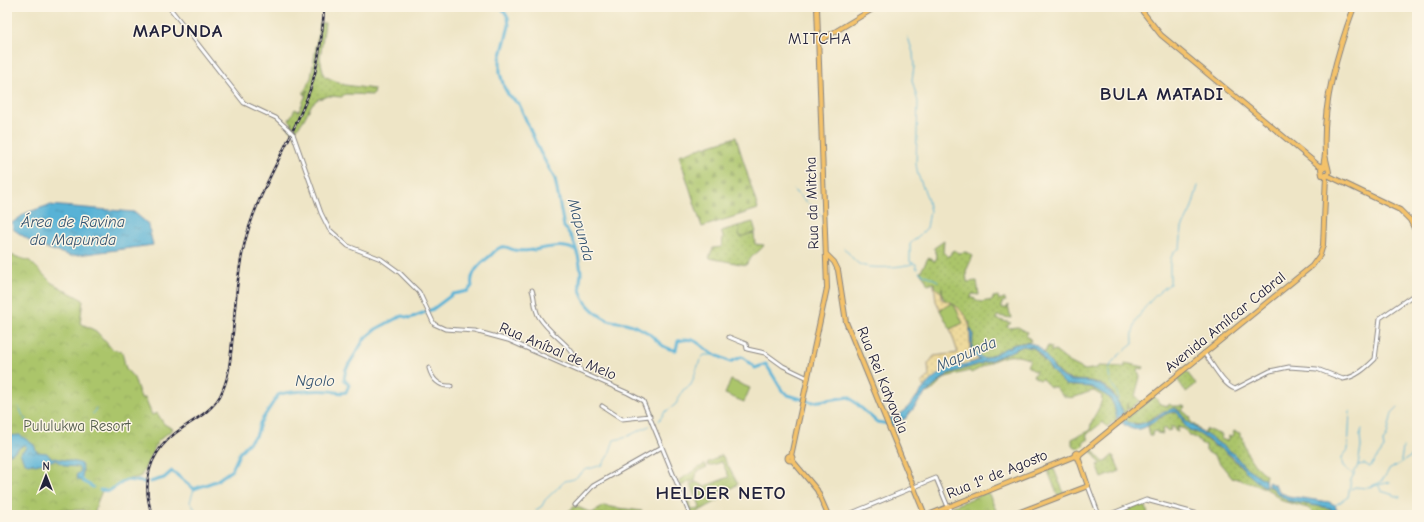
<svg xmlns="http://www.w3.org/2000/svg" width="1424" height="522" font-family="'Comic Neue',sans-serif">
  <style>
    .grass { fill: url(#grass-dots); stroke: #667453 }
    .sand { fill: url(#sand-dots); stroke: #887e6c }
    .cemetery { fill: url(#cemetery-stones); stroke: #667453 }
    .park { fill: url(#park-crowns); stroke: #667453 }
    .garden { fill: url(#garden-furrows); stroke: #667453 }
    .pitch { fill: #abc56b; stroke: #667453 }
    .water { fill: url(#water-ripples); stroke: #3e6a88 }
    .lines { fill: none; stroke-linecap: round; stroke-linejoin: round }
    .stream { stroke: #59b2d6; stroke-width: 1 }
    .river { stroke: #59b2d6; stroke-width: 3 }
    .minor-casing { stroke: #888480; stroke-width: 5 }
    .major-casing { stroke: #888480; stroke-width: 6 }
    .minor { stroke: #fff; stroke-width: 3 }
    .major { stroke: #f4c26a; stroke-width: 4 }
    .rail-casing { stroke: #22223b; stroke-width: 2.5 }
    .rail { stroke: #fcf5e5; stroke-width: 1; stroke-dasharray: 3; stroke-linecap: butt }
    .minor-bridge-casing { stroke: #888480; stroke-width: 5; stroke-linecap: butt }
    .minor-bridge { stroke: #fff; stroke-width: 3 }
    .labels { text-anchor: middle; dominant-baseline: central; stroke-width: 3; stroke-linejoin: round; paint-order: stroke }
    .street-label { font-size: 15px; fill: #22223b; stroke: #fcf5e5 }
    .park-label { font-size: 15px; fill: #525b4c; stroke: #fcf5e5 }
    .neighbourhood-label { font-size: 16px; letter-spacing: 1px; fill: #22223b; stroke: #fcf5e5 }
    .water-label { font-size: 16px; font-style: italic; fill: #355471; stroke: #fcf5e5 }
    .district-label { font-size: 19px; font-weight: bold; letter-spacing: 1px; fill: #22223b; stroke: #fcf5e5 }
  </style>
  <defs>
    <pattern id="grass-dots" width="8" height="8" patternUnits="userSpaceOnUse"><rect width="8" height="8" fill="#abc56b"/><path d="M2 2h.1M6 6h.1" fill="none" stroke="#93a95e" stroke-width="1.8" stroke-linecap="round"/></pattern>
    <pattern id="sand-dots" width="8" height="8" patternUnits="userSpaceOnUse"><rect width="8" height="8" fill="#eeda9e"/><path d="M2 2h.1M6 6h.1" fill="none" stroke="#ccbb89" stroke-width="1.8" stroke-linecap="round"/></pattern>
    <pattern id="cemetery-stones" width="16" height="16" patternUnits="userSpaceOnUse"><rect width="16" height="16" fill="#abc56b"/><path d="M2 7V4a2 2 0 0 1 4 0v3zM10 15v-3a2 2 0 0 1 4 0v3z" fill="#93a95e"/></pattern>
    <pattern id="park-crowns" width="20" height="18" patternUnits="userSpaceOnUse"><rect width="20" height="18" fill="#abc56b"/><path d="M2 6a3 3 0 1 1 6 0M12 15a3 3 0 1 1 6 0" fill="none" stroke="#93a95e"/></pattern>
    <pattern id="garden-furrows" width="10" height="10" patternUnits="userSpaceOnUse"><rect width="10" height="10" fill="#abc56b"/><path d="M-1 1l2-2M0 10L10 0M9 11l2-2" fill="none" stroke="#93a95e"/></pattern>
    <pattern id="water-ripples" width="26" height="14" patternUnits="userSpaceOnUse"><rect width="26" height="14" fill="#59b2d6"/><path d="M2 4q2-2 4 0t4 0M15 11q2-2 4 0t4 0" fill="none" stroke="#4990af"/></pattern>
  </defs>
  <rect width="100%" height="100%" fill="#fcf5e5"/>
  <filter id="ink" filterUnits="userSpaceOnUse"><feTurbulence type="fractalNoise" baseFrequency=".025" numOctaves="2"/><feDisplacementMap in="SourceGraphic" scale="8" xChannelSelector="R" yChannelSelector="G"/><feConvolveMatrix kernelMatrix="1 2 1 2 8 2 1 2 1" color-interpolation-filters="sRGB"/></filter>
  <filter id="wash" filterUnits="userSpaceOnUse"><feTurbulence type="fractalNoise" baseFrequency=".012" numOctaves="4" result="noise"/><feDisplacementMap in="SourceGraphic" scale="16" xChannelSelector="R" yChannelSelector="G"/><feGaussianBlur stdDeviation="0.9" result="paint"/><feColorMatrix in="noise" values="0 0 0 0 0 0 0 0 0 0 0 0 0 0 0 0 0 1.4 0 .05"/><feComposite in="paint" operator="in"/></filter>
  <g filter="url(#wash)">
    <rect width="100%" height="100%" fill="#eee5c6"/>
    <!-- grass -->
    <path class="grass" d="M320,23H325L320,58L324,76L345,85L374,89L373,95L345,94L342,97L329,96L318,99L312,104L303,121L294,132L289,128L292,123L289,120L295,109L299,111L308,90L305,95L303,94L311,78Z
      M738,226L740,236L754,233L755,244L764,245C760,252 751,255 746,265L709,258L713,248L722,247L723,237L721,231Z
      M944,241L943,252L948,257L954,250L959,253L966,252L973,256L966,271L967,282L977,281L979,295L972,294L971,297L981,302L993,300V297L998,296L999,300L1004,298L1006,301L1002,302V308H1007L1008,305L1011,318L997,316L996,319L1011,323L1007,326L1009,328L1018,327L1027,332L1026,335L1031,340L1030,342L1015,344L984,359L972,350L973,333L970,328V323L943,298L942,288V293L935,288L934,283L928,285L923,275L920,273L928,258L935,261L937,257L934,248Z
      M1023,346L1034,348L1042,359L1071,386C1089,385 1110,390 1115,409C1117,413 1118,417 1116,420L1107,427L1103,422L1086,435L1089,439L1084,442L1083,446L1079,449L1072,445V439L1090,430C1091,416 1102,409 1102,396L1094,391C1079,393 1067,407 1056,387H1050L1042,379L1040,380L1033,376L1037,370L1034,371L1027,366L1030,360C1005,348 990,364 971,373L969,371L946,377L934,389L924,395L948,374L989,361Z
      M1048,346L1051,347V352L1054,350L1069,362L1085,370L1097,368L1098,366L1125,367V363L1144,367L1143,369L1139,368L1138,371L1140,377L1135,396L1140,401L1128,410V403L1126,412L1122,415L1123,411C1119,403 1113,391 1104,386C1085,374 1072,389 1053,367C1050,363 1046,359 1044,354Z
      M1186,371L1196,384L1186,392L1177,379Z
      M1154,396L1160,404L1167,406L1170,404L1172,406H1183L1185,407L1182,410L1191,418L1190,421L1204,433L1206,429L1222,435L1221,439L1227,441L1229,436H1232L1234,431L1240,433V437H1243C1245,453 1252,465 1266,475L1265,480L1245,467L1233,453L1186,421L1178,409L1162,412L1142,424L1128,423L1125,419Z
      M1169,412L1178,413L1186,427L1192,432L1198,433L1214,446L1222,449L1253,478L1264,486L1273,488C1282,502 1313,505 1330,508L1335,515H1315L1308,508L1282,501L1272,492L1262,487L1234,478L1233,479L1214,456L1206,451V446L1200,444L1201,442L1192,436H1189L1185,429L1177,427L1178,431H1175L1174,427H1171V430L1167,431L1166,428L1162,430L1163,434L1157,433V431L1153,432L1152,436H1150L1148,426Z
      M1092,449L1104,463L1113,455L1120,471L1102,478L1097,465L1101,464L1091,451Z
      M1053,467L1064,493L1058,496L1047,469Z
      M575,506L592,513L603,506L642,511L641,515H567L566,513Z"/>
    <!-- sand -->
    <path class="sand" d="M934,285L936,288L942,293L941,299L953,303L966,316L970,328V350L980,359L962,367L951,368L925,388L922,383L929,376L928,364L934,356L958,353L950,329L962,323L953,303L940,310L936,301Z"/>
    <!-- cemetery -->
    <path class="cemetery" d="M736,137L758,209L702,227L679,155Z"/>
    <!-- park -->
    <path class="park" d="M7,254L30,261L52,283L83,300L80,323L96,331L112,349L122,352L126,369L134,378L141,398H145L152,415L157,413L164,424L173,429L158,441L141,476C136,479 130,478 125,480C116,484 113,493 102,491L97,503L94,515L83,510H46L40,515H7Z
      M988,492L998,515H956L951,507Z"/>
    <!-- garden -->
    <path class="garden" d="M753,222L756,232L740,237L738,226Z
      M722,455L738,484L730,489L728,486L715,494L719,500L692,515L682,492H686L692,510L699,509L700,506L692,487L690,486L691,484L696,482L704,486V488L708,485L729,477L722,462L709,466L707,463Z
      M705,464L707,467L697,472L695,481L687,482L686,484L680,486L679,480Z"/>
    <!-- pitch -->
    <path class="pitch" d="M953,303L963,323L950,329L940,310Z
      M731,380L750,388L744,402L725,394Z
      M1145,503L1148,515H1120L1119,512Z"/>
    <!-- water -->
    <path class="water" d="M49,205L134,212L148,224L153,245L71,256L36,245L13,229L12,223L26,213Z
      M970,328L973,333L972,350L984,359C999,353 1015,339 1033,344C1045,347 1051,370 1063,377C1069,381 1077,381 1084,381C1104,382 1114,394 1123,411L1122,415L1117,419L1114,406L1110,398L1092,387L1066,385L1053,372L1038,352L1034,348L1023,346L989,361L948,374L924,395L906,418L890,427L887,419C911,415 919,386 939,374C951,366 967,365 980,360L971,353Z
      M1175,408L1182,414L1186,421L1233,453L1245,467L1265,480L1266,487C1248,479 1238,457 1221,449C1213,445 1207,438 1199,434C1195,431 1189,431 1186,427C1182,422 1182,416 1176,412C1157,410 1144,443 1122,423L1125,419C1138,435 1160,411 1175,408Z
      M20,435L34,445L37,452L47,453L50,457L80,463L83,468L82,481L78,480L76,475L81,471L78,467L66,466L55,460L35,465L32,463L28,464L24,462L20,453L26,448L25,444L11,454H7V436Z
      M1268,482L1275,485L1280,492L1288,496L1329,502L1335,505L1338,515H1335L1330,508L1288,501L1277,493L1273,488L1268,486Z"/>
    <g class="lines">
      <!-- stream -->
      <path class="stream" d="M908,37L913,53L914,67L912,80L918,102L916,164L918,175L927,197L930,211L927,228L910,244V262L916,264L917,269
        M793,190L807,202
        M809,204L822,217
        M844,248C849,253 853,260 859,264C869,270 900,267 912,264
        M919,272L938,281
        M1117,401C1119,395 1117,392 1113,386C1101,365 1118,356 1133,344C1133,339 1132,333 1134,328C1138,312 1156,293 1170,284C1171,271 1166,253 1180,248L1182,228L1191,210L1198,186
        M19,407L23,416
        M1350,411L1348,450L1342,457V462L1343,466L1354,475
        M93,414L96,408
        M25,421V418
        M659,421L664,413L676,404L683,390L691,385L700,360L704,355H717
        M1401,461L1403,448
        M1358,465L1361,447L1360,435L1362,429
        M1379,486L1381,491L1400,497
        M1370,487L1390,482
        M1367,488L1381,482L1389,470L1415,454
        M194,489L190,502L199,515
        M1351,489L1355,487L1366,488
        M1334,506L1348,497L1351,480L1358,465L1365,464L1370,467L1384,448L1383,442L1387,435L1392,413L1398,407
        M536,510L542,506L545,500L565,481L574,479L585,470L602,465L609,454L614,440L624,438L649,426"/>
      <!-- river -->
      <path class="river" d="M501,7L508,17L509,26L500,59V73L504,87L509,96L519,104L540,152L555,179L564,227C575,238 579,256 581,272C581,277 579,282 580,287C581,301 594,313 606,319C614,323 621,321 629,324C634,325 639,328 643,330C656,336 661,350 676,350L678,341C694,337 696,341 707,350C713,354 723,358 730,362L741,357L744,358L755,368L766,364L783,392L788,395L812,402L849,397L877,422L889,424
        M80,477L84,482L93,487
        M150,482L164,478L172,471L194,489L216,481L232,470L240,452L257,434L260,423L278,395C286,391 321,390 331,391C337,392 340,394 346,392L349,385L344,379L346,369L365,338L376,329L397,318L402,316L410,318L433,309L453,294L468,291L472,286C469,273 481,263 490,256C494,253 496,248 502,247C507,246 510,249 514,250C534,255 555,240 575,250
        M100,490L109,491L126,480L144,482"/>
    </g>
  </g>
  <g filter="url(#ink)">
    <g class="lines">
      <defs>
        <path id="minor" d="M169,7L244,103L276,118L288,129
          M293,134L321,213L329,229L348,246L381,259L399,272L419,292L434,324L445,329L475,331L508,340L628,393L643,401L690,515
          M532,290C535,298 534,309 539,317C554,340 575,344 581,372
          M729,337L746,344L747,349L765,353L783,366L808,378
          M1204,353C1212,363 1223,385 1235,389L1270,371L1289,367L1317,369L1343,379C1356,377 1366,368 1375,359L1380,318L1415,294L1417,290
          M429,368C432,379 439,387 451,386
          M602,406L622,419L650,416
          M1088,486L1099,515
          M575,505L593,486L662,447
          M949,506L953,515
          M847,515L936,478L948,507
          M1108,515L1146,500L1202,515"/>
        <path id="major" d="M1139,7L1161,35L1318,165L1323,167L1325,154
          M818,42L876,7
          M1327,167L1321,169L1322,175H1327L1329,172C1328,166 1326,161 1325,154C1322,104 1337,53 1354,7
          M1327,175L1400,210L1410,220L1417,234
          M826,254L834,262L838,270L846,322L925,515
          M1074.5 455a2.5 2.5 0 1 1 5 0a2.5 2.5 0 1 1-5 0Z
          M1079,455L1312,266L1320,255L1323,245L1326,175
          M787.5 458a2.5 2.5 0 1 1 5 0a2.5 2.5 0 1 1-5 0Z
          M791,456L827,288L817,7
          M792,460L817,490L828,515
          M928,515L1075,456
          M1012,515L1088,486L1078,457"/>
      </defs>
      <!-- minor casing -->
      <use href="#minor" class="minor-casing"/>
      <!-- major casing -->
      <use href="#major" class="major-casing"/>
      <!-- minor -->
      <use href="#minor" class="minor"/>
      <!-- major -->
      <use href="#major" class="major"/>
      <defs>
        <path id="rail" d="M152,515C140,477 151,448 184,427C198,418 212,410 220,396C229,379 230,362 232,343C235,312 236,280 243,250C255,193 291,144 310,90C318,67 323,32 324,7"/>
      </defs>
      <!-- rail casing -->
      <use href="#rail" class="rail-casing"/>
      <!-- rail -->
      <use href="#rail" class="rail"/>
      <defs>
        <path id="minor-bridge" d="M288,129L293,134"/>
      </defs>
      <!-- minor-bridge casing -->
      <use href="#minor-bridge" class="minor-bridge-casing"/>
      <!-- minor-bridge -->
      <use href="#minor-bridge" class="minor-bridge"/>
    </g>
  </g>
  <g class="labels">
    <!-- street labels -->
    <g class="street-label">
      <text transform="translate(812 203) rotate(-92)">Rua da Mitcha</text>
      <text transform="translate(1225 322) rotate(-39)">Avenida Amílcar Cabral</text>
      <text transform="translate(558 351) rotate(23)">Rua Aníbal de Melo</text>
      <text transform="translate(883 380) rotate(68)">Rua Rei Katyavala</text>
      <text transform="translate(997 474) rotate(-22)">Rua 1º de Agosto</text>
    </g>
    <!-- park labels -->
    <g class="park-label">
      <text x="77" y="426">Pululukwa Resort</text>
    </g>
    <!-- neighbourhood labels -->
    <g class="neighbourhood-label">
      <text x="820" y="39">MITCHA</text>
    </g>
    <!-- water labels -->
    <g class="water-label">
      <text x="73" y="222">Área de Ravina<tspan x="73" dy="18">da Mapunda</tspan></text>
      <text transform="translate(581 230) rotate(75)">Mapunda</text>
      <text transform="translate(966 354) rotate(-23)">Mapunda</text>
      <text x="315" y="381">Ngolo</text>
    </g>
    <!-- district labels -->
    <g class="district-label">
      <text x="178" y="31">MAPUNDA</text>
      <text x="1162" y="94">BULA MATADI</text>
      <text x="721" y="493">HELDER NETO</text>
    </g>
  </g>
  <!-- margin -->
  <rect width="1424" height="522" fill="none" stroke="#fcf5e5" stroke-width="24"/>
  <!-- north arrow -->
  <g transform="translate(46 476)" stroke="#fcf5e5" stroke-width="3" paint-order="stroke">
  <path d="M0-3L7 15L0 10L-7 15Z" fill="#22223b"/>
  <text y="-6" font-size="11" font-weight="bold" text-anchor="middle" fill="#22223b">N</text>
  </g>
</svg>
